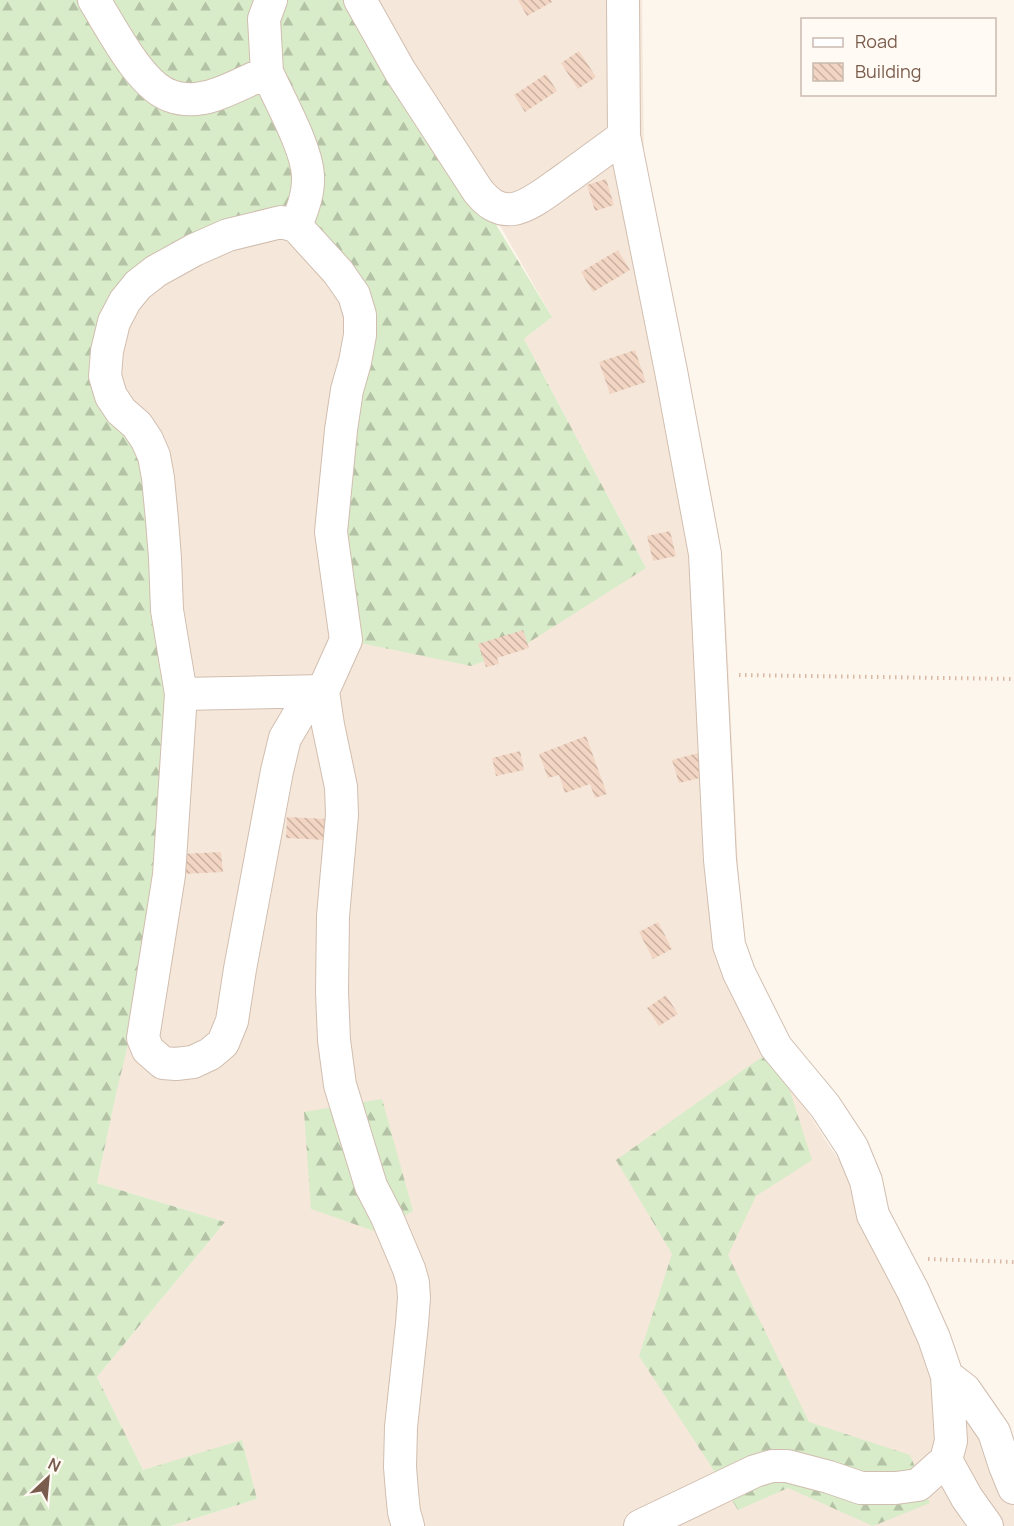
<svg xmlns="http://www.w3.org/2000/svg" width="1014" height="1526" font-family="Manrope,sans-serif">
  <style>
    .residential { fill: #f5e8da }
    .forest { fill: url(#forest-firs) }
    .building { fill: url(#building-back-hatch) }
    .lines { fill: none; stroke-linecap: round; stroke-linejoin: round }
    .minor-casing { stroke: #d1beb0; stroke-width: 34 }
    .path { stroke: #d9b8a5; stroke-width: 4; stroke-dasharray: 1.5 4.5; stroke-linecap: butt }
    .minor { stroke: #fff; stroke-width: 32 }
  </style>
  <defs>
    <pattern id="forest-firs" width="22" height="20" patternUnits="userSpaceOnUse" patternTransform="scale(1.5)"><rect width="22" height="20" fill="#d8ecc9"/><path d="M5 1l3.5 6h-7zM16 11l3.5 6h-7z" fill="#b4c2a5"/></pattern>
    <pattern id="building-back-hatch" width="6" height="6" patternUnits="userSpaceOnUse" patternTransform="scale(1.5)"><rect width="6" height="6" fill="#f3d5c3"/><path d="M-1 5l2 2M0 0l6 6M5-1l2 2" fill="none" stroke="#cab0a1"/></pattern>
  </defs>
  <rect width="100%" height="100%" fill="#fdf6ec"/>
  <!-- residential -->
  <path class="residential" d="M365,0H642L644,162L691,396L724,579L739,885L749,970L785,1077L830,1147L874,1208L1014,1474V1526H171L257,1499L242,1441L143,1470L97,1377L225,1222L97,1183L117,1090L111,396L125,301L281,222L646,568L524,339L552,317L483,196Z"/>
  <!-- forest -->
  <path class="forest" d="M0,0H360L552,317L524,339L646,568L520,648L471,666L346,640L331,532L360,335L297,226L228,235L114,322L121,411L162,520L169,875L117,1090L97,1183L225,1222L97,1377L143,1470L242,1440L257,1499L171,1526H0Z
    M776,1047L812,1160L756,1196L728,1255L809,1422L910,1455L930,1503L873,1526L788,1488L738,1510L709,1463L639,1356L672,1254L616,1160Z
    M382,1099L413,1211L377,1232L311,1209L304,1112Z"/>
  <!-- building -->
  <path class="building" d="M518,0H551L552,2L527,16Z
    M579,51L596,77L578,89L561,63Z
    M546,74L557,91L525,112L514,95Z
    M606,179L614,205L595,211L587,185Z
    M618,250L630,270L593,292L581,272Z
    M635,350L646,382L610,394L599,362Z
    M670,531L676,556L653,561L647,536Z
    M523,630L529,648L497,658L499,664L486,667L478,644Z
    M586,736L607,794L595,798L590,784L565,793L559,775L548,778L539,754Z
    M520,751L524,770L496,776L492,758Z
    M698,753L704,777L679,783L672,760Z
    M287,817L326,819L325,840L286,838Z
    M221,852L223,872L181,874L180,854Z
    M658,922L672,949L653,959L639,932Z
    M666,995L678,1014L659,1026L647,1008Z"/>
  <g class="lines">
    <defs>
      <path id="minor" d="M94,0C111,27 140,86 171,96C186,102 206,99 220,93C236,87 251,79 267,72L264,19L271,0
        M360,0L400,71L478,191C487,202 497,211 513,209C530,207 553,187 568,177C587,163 605,150 624,136L623,0
        M267,72C279,99 307,148 308,176C309,194 302,210 296,226L281,222L228,235L194,250L156,271L138,285L125,301L114,322L107,351L105,376L111,396L121,411L137,425L147,440L154,456L158,478L162,520L165,558L167,610L181,694L323,691L346,640L331,532L341,430L347,390L355,362L360,335V315L354,295L338,272L296,226
        M624,136L671,371L705,554L720,860L729,945L739,973L776,1047L825,1106L852,1147L866,1181L873,1215L913,1291L934,1338L947,1376L965,1390L994,1432L1005,1466L1014,1488
        M181,694L169,875L143,1038L148,1050L163,1063L176,1064L193,1062L210,1054L223,1043L232,1021L240,969L277,771L285,738L301,711L323,691L328,725L341,787L342,815L333,916L332,992L334,1040L340,1085L371,1186L387,1217L409,1269L413,1283L414,1298L412,1324L401,1427L400,1467L402,1492L404,1512L408,1526
        M946,1460L967,1498L987,1526
        M640,1526L755,1471L772,1466H787L829,1477L861,1488H896L918,1485L946,1460L951,1441L947,1376"/>
    </defs>
    <!-- minor casing -->
    <use href="#minor" class="minor-casing"/>
    <!-- path -->
    <path class="path" d="M739,675L1014,679
      M928,1259L1014,1262"/>
    <!-- minor -->
    <use href="#minor" class="minor"/>
  </g>
  <!-- legend -->
  <rect x="801" y="18" width="195" height="78" fill="#fffaf3" stroke="#cabbb1" stroke-width="1.5"/>
  <rect x="813" y="38" width="30" height="9" fill="#ffffff" stroke="#cabbb1" stroke-width="1.5"/>
  <text x="855" y="48" font-size="18" fill="#7a5c4d">Road</text>
  <rect x="813" y="63" width="30" height="18" fill="url(#building-back-hatch)" stroke="#cabbb1" stroke-width="1.5"/>
  <text x="855" y="78" font-size="18" fill="#7a5c4d">Building</text>
  <!-- north arrow -->
  <g transform="translate(48 1478) rotate(26)" stroke="#fffaf3" stroke-width="4.5" paint-order="stroke">
  <path d="M0-4.5L10 22L0 15L-10 22Z" fill="#7a5c4d"/>
  <text y="-9" font-size="16" font-weight="bold" text-anchor="middle" fill="#7a5c4d">N</text>
  </g>
</svg>
